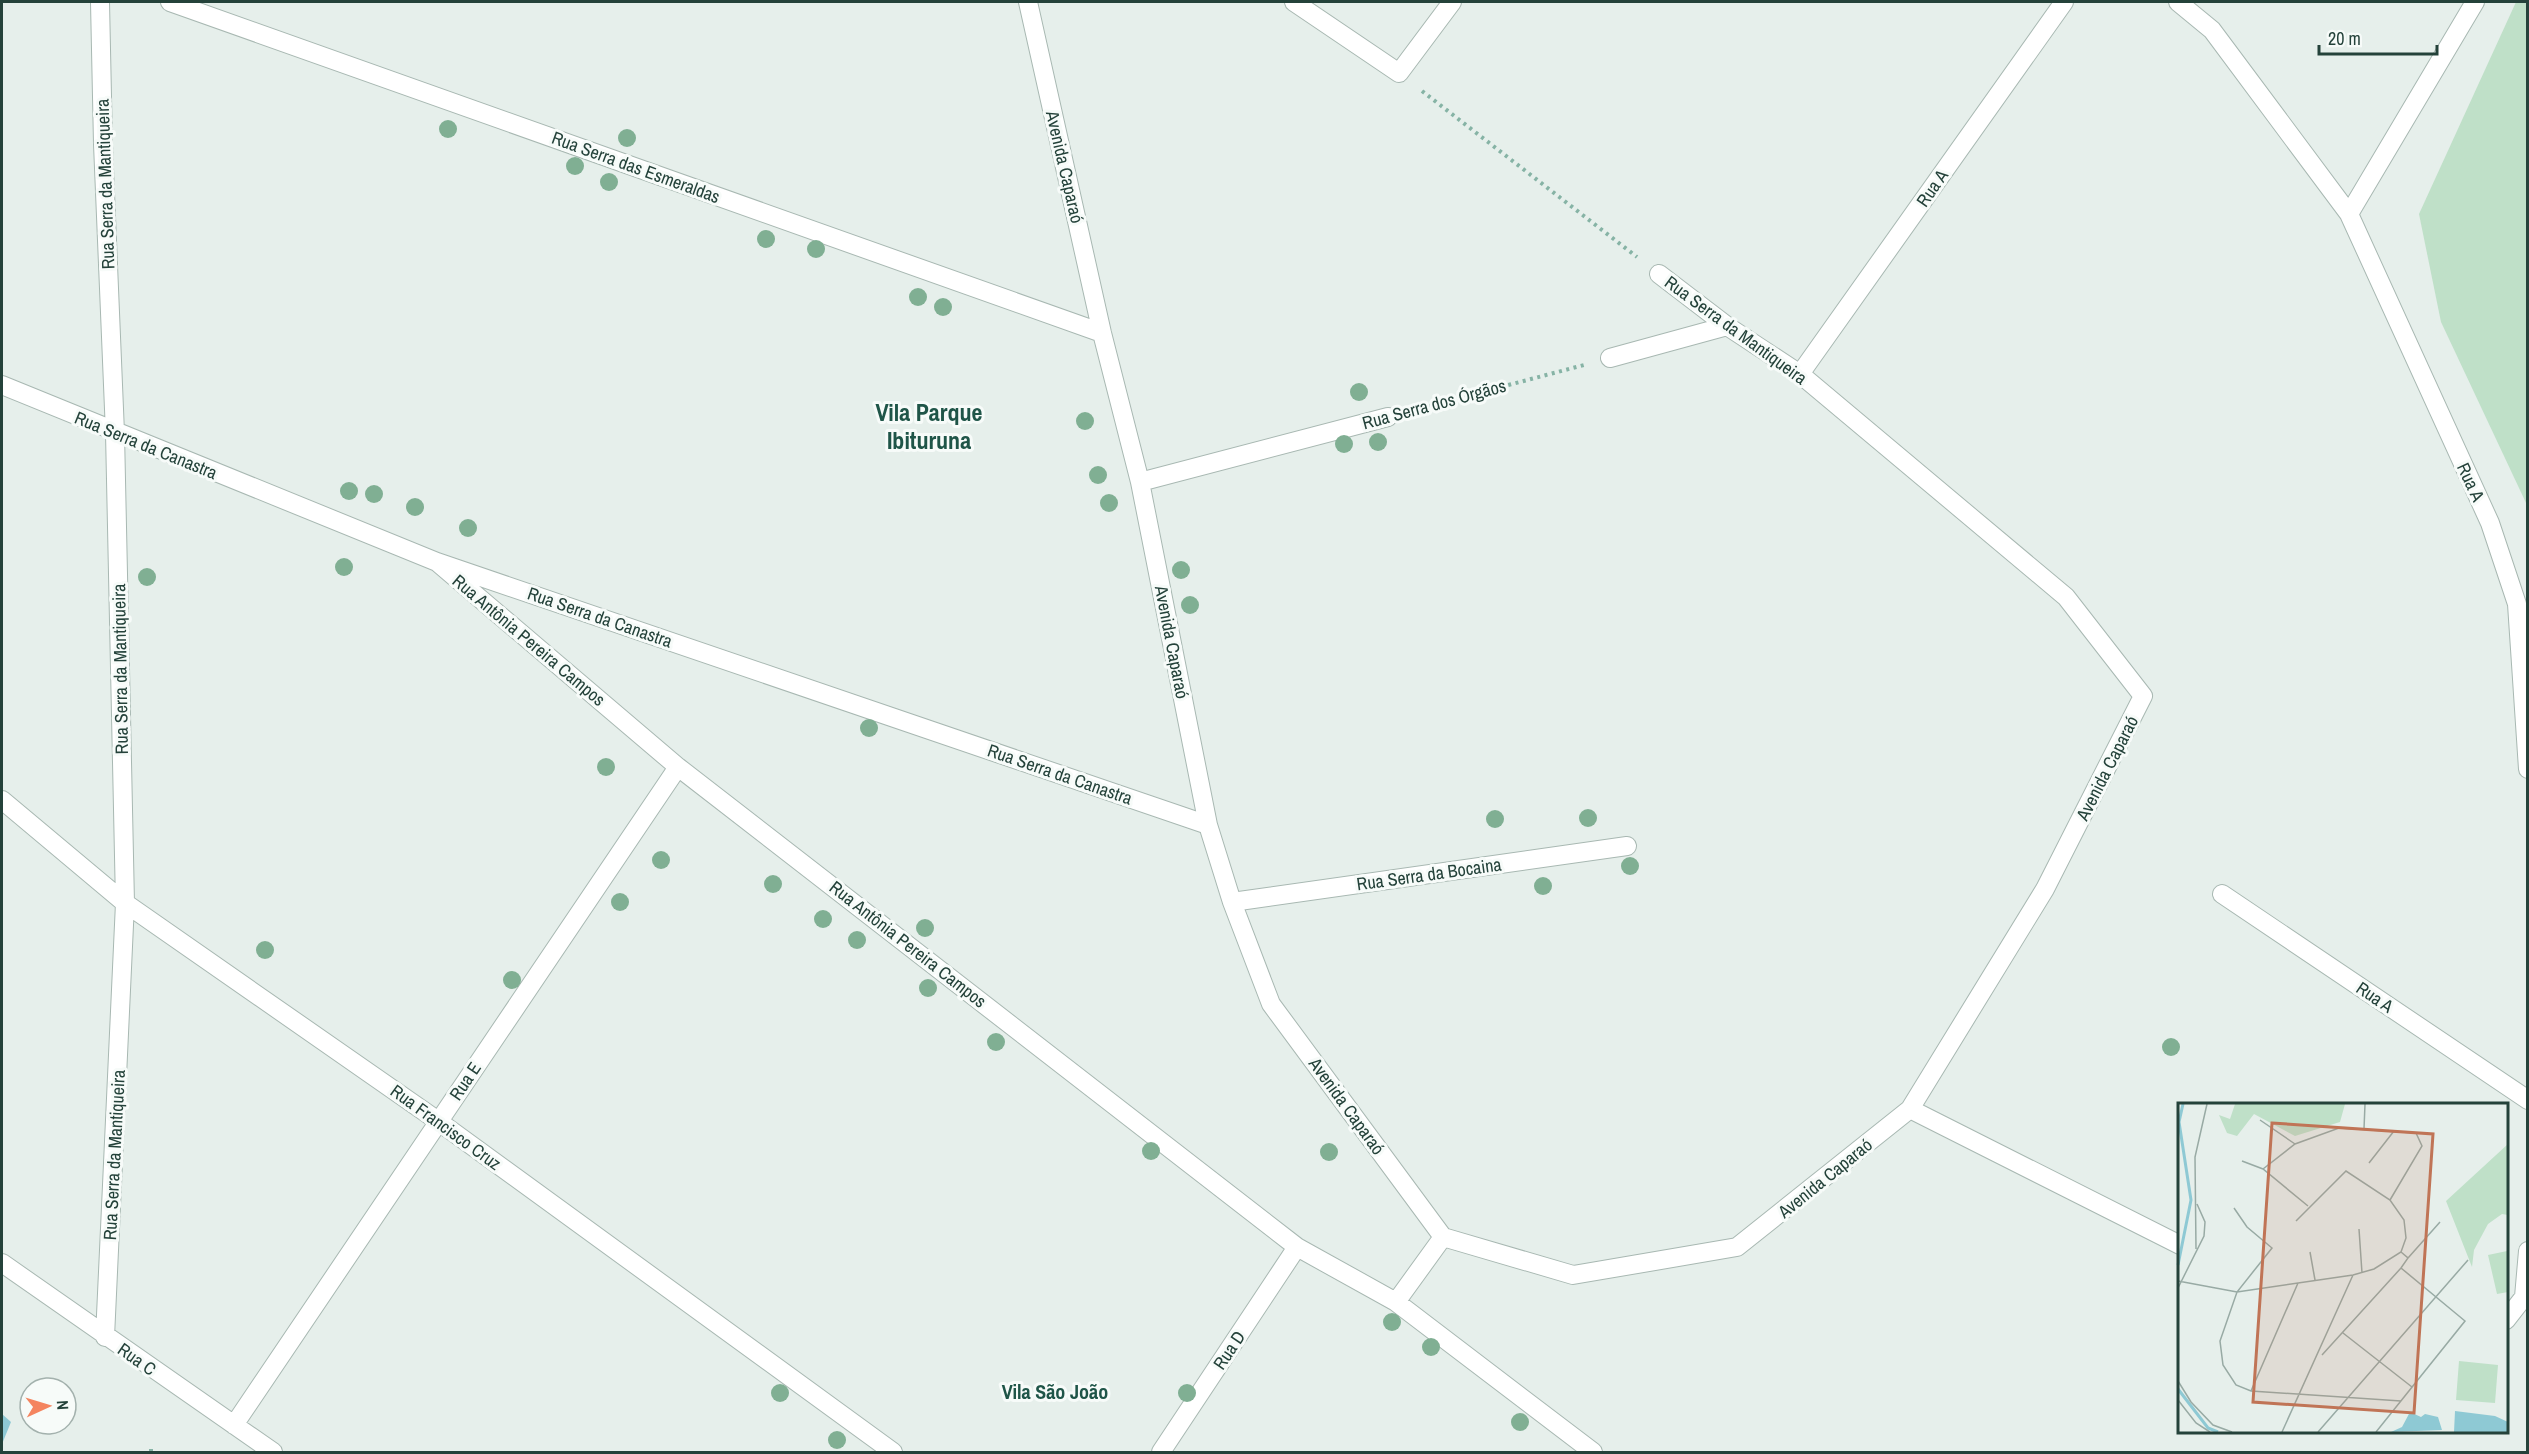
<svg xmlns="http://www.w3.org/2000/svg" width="2529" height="1454" font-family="'Archivo Narrow',sans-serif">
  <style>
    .green { fill: #bfe0c8 }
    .water { fill: #8ec9d4 }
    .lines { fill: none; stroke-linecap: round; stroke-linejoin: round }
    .street-casing { stroke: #a8b8b2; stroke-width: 20 }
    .path { stroke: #86b3a5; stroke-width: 4; stroke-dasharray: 3 4.5; stroke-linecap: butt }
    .street { stroke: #fff; stroke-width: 18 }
    .tree { fill: #80af93 }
    .labels { text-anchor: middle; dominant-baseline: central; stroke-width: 6; stroke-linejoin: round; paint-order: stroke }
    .street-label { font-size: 18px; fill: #24423a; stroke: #f7fbf9 }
    .neighbourhood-label { font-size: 20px; font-weight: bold; fill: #1f5548; stroke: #f7fbf9 }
    .district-label { font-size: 24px; font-weight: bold; fill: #1f5548; stroke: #f7fbf9 }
    .inset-river { fill: none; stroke: #8ec9d4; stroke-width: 3 }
    .inset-road { fill: none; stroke: #98aaa4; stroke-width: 1.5 }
    .view { fill: #c07456; fill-opacity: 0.15; stroke: #c07456; stroke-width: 3 }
    .inset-edge { fill: none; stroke: #24423a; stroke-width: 3 }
  </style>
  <rect width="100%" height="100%" fill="#e6efeb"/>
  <!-- green -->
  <path class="green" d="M2516,2H2528L2527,505L2441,322L2419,214Z"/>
  <!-- water -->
  <path class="water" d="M2,1414L11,1422L2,1444Z"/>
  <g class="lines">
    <defs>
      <path id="street" d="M100,2L103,144L115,433L125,903L105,1337
        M170,2L1102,333
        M1028,2L1102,333L1140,482L1208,825L1232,902L1271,1004L1443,1237L1573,1275L1737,1247L1910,1109L2045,889L2143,696L2066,597L1800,374L1727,326L1659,274
        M1294,2L1399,73L1452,2
        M2178,2L2212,30L2349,214L2490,523L2517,604L2528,769
        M2349,214L2475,2
        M1610,358L1727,326
        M1800,374L2064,2
        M2,385L437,562L1208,825
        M1140,482L1388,417
        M437,562L678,767L1297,1247L1396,1302L1443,1237
        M2,800L125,903L438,1121L893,1452
        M2222,894L2528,1100
        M1232,902L1627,846
        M1910,1109L2180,1245
        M2,1263L273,1452
        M1396,1302L1593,1452
        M2506,1320L2524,1297L2528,1251
        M234,1425L678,767
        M1161,1452L1297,1247"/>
    </defs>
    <!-- street casing -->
    <use href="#street" class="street-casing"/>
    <!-- path -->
    <path class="path" d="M1422,91L1637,257
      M1414,410L1584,365
      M151,1452V1448"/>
    <!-- street -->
    <use href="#street" class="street"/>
  </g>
  <!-- trees -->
  <g class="tree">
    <circle cx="448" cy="129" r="9"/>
    <circle cx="627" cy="138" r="9"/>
    <circle cx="575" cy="166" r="9"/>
    <circle cx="609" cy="182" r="9"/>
    <circle cx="766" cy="239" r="9"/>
    <circle cx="816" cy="249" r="9"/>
    <circle cx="918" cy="297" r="9"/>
    <circle cx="943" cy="307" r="9"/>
    <circle cx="1359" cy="392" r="9"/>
    <circle cx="1085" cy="421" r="9"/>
    <circle cx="1378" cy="442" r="9"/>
    <circle cx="1344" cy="444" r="9"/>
    <circle cx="1098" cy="475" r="9"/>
    <circle cx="349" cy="491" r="9"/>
    <circle cx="374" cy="494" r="9"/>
    <circle cx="1109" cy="503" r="9"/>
    <circle cx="415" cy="507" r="9"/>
    <circle cx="468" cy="528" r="9"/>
    <circle cx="344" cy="567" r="9"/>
    <circle cx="1181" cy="570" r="9"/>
    <circle cx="147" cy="577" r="9"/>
    <circle cx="1190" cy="605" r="9"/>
    <circle cx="869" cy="728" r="9"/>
    <circle cx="606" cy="767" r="9"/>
    <circle cx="1588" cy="818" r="9"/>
    <circle cx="1495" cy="819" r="9"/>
    <circle cx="661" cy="860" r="9"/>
    <circle cx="1630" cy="866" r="9"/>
    <circle cx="773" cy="884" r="9"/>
    <circle cx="1543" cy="886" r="9"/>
    <circle cx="620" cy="902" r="9"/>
    <circle cx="823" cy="919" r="9"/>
    <circle cx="925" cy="928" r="9"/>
    <circle cx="857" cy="940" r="9"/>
    <circle cx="265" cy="950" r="9"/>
    <circle cx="512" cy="980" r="9"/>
    <circle cx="928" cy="988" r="9"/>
    <circle cx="996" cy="1042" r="9"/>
    <circle cx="2171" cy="1047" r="9"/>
    <circle cx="1151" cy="1151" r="9"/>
    <circle cx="1329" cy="1152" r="9"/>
    <circle cx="1392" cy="1322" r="9"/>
    <circle cx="1431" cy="1347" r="9"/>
    <circle cx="780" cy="1393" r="9"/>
    <circle cx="1187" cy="1393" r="9"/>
    <circle cx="1520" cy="1422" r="9"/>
    <circle cx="837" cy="1440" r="9"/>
  </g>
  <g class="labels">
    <!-- street labels -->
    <g class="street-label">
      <text transform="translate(636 167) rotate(20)">Rua Serra das Esmeraldas</text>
      <text transform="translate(1065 167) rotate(77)">Avenida Caparaó</text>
      <text transform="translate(105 184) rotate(-92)">Rua Serra da Mantiqueira</text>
      <text transform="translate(1932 188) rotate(-55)">Rua A</text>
      <text transform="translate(1736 330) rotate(36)">Rua Serra da Mantiqueira</text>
      <text transform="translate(1434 404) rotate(-15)">Rua Serra dos Órgãos</text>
      <text transform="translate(146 445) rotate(22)">Rua Serra da Canastra</text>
      <text transform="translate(2471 482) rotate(65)">Rua A</text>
      <text transform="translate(600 617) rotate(19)">Rua Serra da Canastra</text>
      <text transform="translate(529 640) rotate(40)">Rua Antônia Pereira Campos</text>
      <text transform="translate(1172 642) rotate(79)">Avenida Caparaó</text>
      <text transform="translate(120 669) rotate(-91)">Rua Serra da Mantiqueira</text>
      <text transform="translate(2107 768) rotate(-63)">Avenida Caparaó</text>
      <text transform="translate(1060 774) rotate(19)">Rua Serra da Canastra</text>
      <text transform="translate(1429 874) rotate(-8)">Rua Serra da Bocaina</text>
      <text transform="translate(908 944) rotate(38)">Rua Antônia Pereira Campos</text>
      <text transform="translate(2375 997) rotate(34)">Rua A</text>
      <text transform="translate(465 1081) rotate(-56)">Rua E</text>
      <text transform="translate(1347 1106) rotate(54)">Avenida Caparaó</text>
      <text transform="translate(446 1127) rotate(36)">Rua Francisco Cruz</text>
      <text transform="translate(114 1155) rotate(-87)">Rua Serra da Mantiqueira</text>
      <text transform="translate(1825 1178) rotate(-39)">Avenida Caparaó</text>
      <text transform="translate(1229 1350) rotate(-56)">Rua D</text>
      <text transform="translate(137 1359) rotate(35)">Rua C</text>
    </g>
    <!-- neighbourhood labels -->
    <g class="neighbourhood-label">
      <text x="1055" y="1391">Vila São João</text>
    </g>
    <!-- district labels -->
    <g class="district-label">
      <text x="929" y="412">Vila Parque<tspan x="929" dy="28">Ibituruna</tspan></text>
    </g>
  </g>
  <!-- overview -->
  <g transform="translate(2178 1103)">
    <rect width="330" height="330" fill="#e6efeb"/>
    <path d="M57,1H167L162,19L117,33L76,11L59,33L49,30L41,12L52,16ZM330,41V112L324,111L310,121L296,147L294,164L268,98ZM329,148L330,189L319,191L310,152ZM281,258L320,262L317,300L278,297Z" fill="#bfe0c8"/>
    <path d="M277,308L317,313L330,319V329H276ZM232,309L243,314L247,311L260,314L264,327L213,329L224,324Z" fill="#8ec9d4"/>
    <path class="inset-river" d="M0,162L13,97L1,19L5,1M0,286L30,325L40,329"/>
    <path class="inset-road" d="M82,17L117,41M186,26L187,1M64,58L85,66L130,103M191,60L216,28M85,66L117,41L161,25L238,30L244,43L212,97M56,105L69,124L94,145L59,189L42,238L45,262L58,282L73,288L223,298M181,126L184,170M18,146L17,54L29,1M132,149L137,177M230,155L262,119M0,178L59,189L175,172L196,166L223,149L228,135L226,117L212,97L168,68L118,118M0,185L26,133L27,119L19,101M165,230L234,284M144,252L223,165L230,155L223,149M0,278L13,299L35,322L54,329M73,288L120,180M0,297L18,320L32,329M104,329L175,172M140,329L290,157M198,329L287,218L223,165"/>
    <path class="view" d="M94,20L255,31L236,310L75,299Z"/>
    <rect width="330" height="330" class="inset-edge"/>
  </g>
  <!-- border -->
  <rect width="2529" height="1454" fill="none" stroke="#24423a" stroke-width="6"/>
  <!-- north arrow -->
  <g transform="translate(48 1406) rotate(86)"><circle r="28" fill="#f7fbf9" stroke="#a3b1ad" stroke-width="1.5"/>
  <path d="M0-4.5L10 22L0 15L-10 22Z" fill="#f4845f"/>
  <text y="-9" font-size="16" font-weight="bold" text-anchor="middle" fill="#24423a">N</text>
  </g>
  <!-- scale -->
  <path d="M2319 45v9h118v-9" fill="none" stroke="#24423a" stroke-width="3"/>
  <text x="2328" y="45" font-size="18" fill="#24423a" stroke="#f7fbf9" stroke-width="4.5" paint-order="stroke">20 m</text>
</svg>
